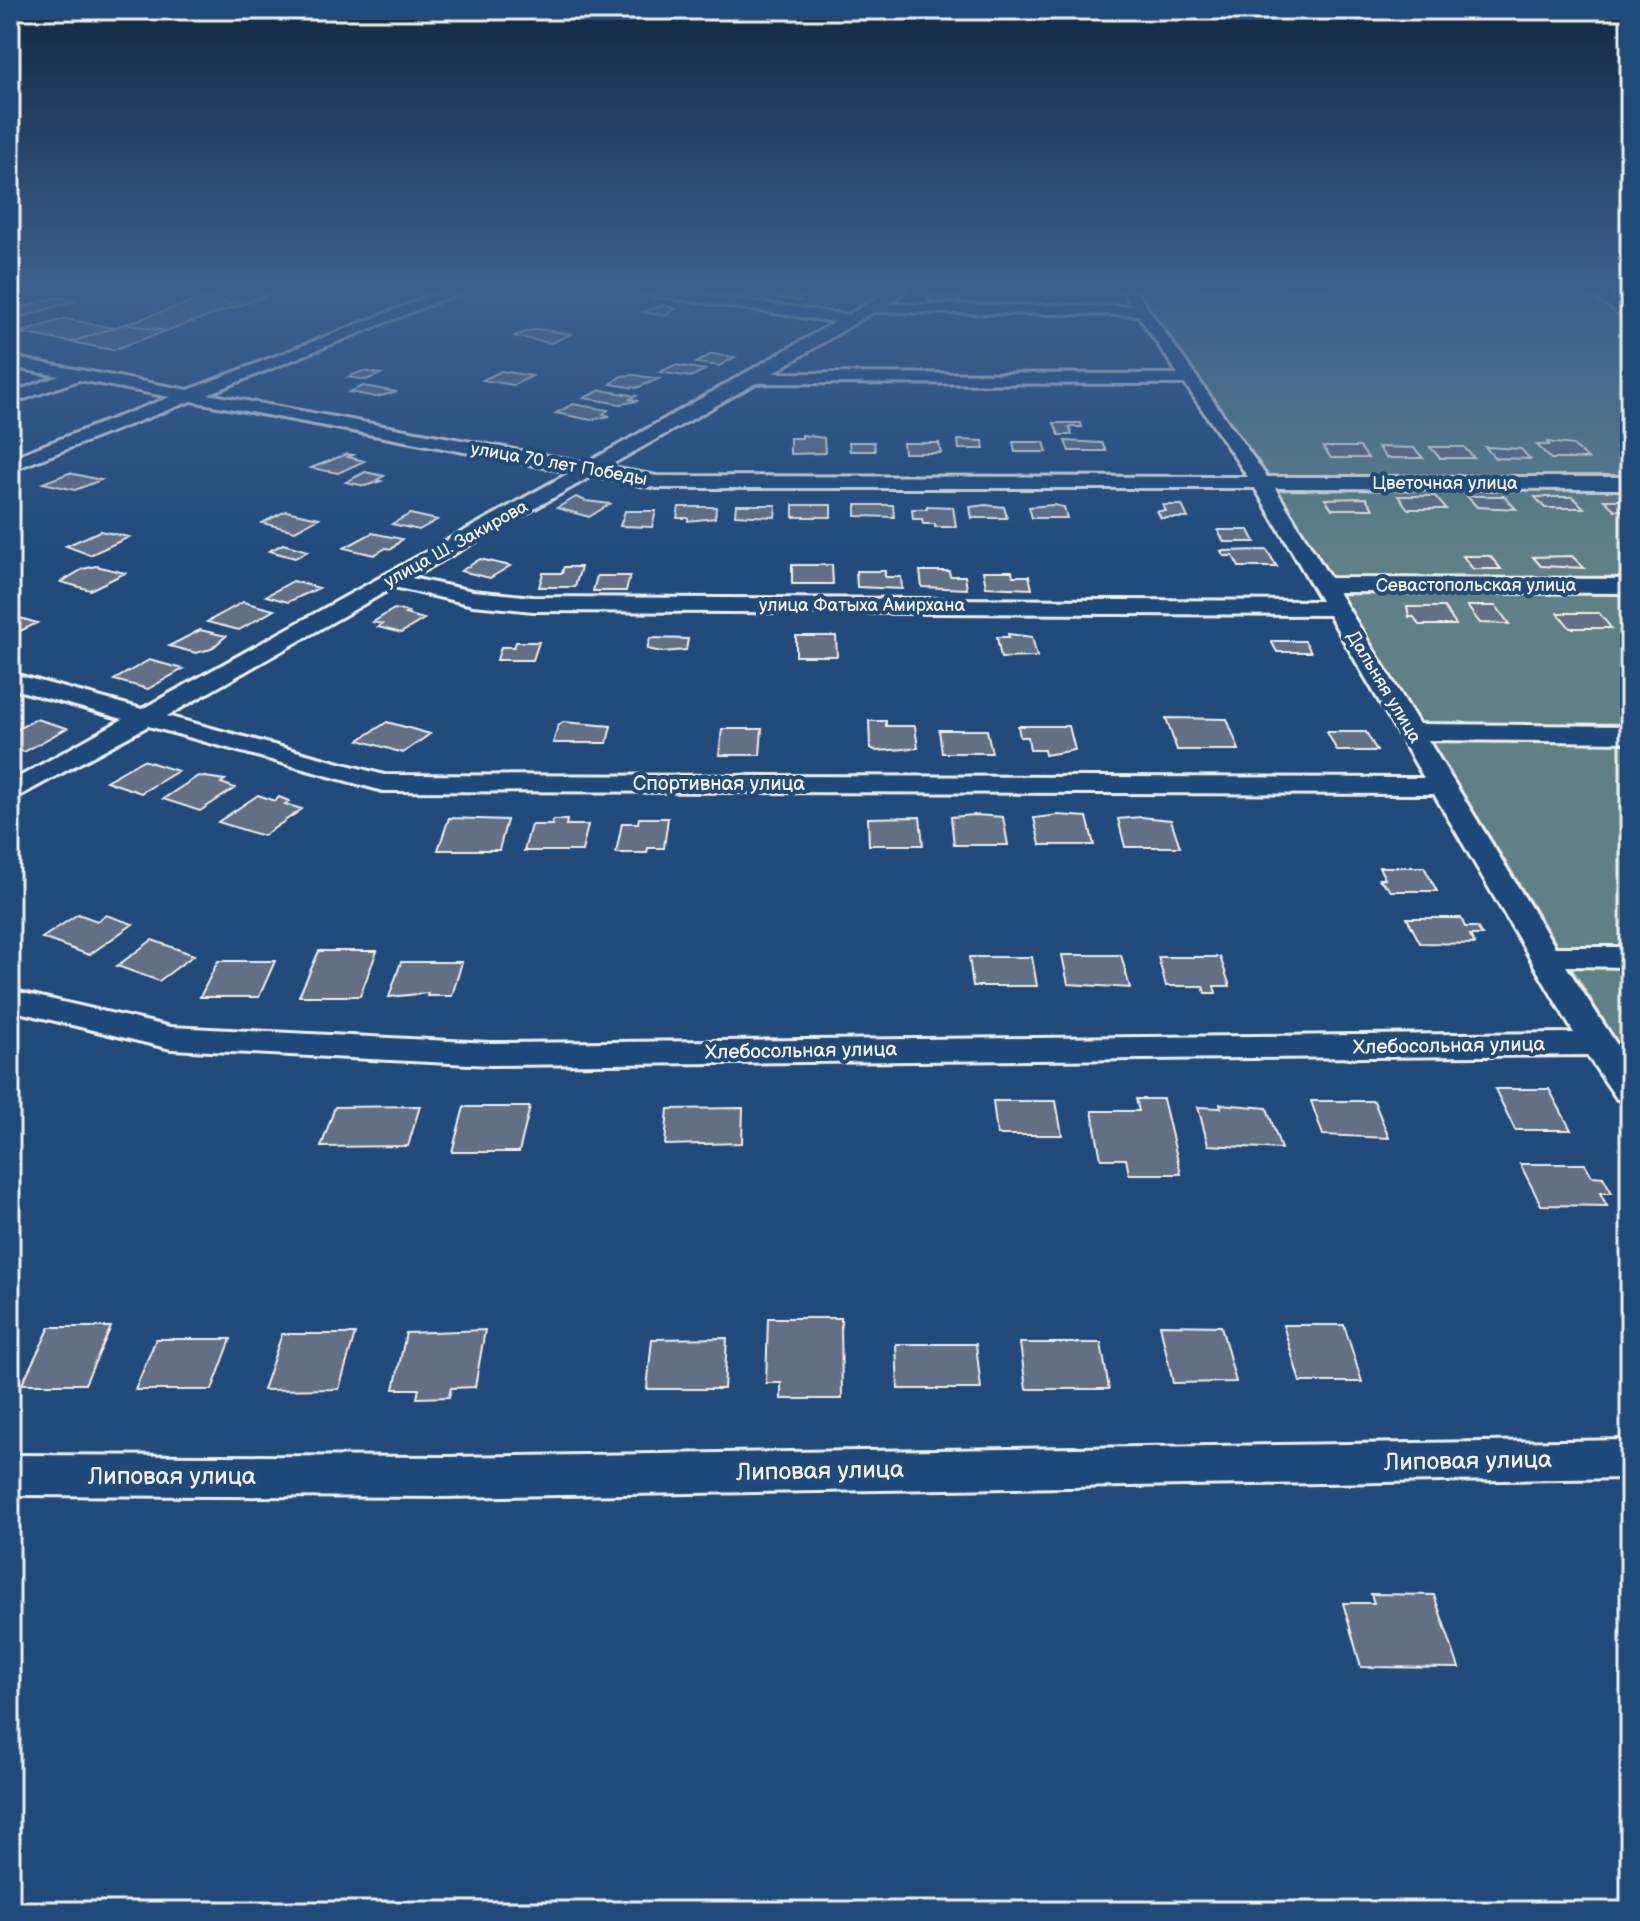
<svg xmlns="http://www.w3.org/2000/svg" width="1640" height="1921" font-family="'Balsamiq Sans',sans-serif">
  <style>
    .green { fill: #5e8185; stroke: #a9b9b6; stroke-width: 2 }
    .building { fill: #646f83; stroke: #f4f1e8; stroke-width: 2 }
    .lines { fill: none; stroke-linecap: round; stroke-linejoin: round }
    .minor-casing { stroke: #f4f1e8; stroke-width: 6 }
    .minor { fill: #1f4a7a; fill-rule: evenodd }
    .labels { text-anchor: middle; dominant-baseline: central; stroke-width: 8; stroke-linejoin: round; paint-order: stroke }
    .far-street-label { font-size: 18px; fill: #f4f1e8; stroke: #1f4a7a }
    .street-label { font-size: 20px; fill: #f4f1e8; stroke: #1f4a7a }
    .near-street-label { font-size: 24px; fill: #f4f1e8; stroke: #1f4a7a }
  </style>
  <rect width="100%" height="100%" fill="#1f4a7a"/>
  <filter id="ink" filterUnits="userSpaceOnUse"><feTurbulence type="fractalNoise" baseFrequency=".0125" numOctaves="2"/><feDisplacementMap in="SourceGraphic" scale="16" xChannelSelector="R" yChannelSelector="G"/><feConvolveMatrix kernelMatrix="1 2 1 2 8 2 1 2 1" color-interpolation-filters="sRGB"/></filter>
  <g filter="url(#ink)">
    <!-- green -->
    <path class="green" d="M1128,290H1630V1062L1322,566Z"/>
    <!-- building -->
    <path class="building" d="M226,290H284L241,305L201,299Z
      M787,292L809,295L799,301L776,298Z
      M928,296H958L960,302L929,301Z
      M57,297L76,300L10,321V311Z
      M201,299L241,305L166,331L125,324Z
      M664,305L675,309L666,316L641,312Z
      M64,319L114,328L71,342L20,333Z
      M125,324L166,331L113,350L71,342Z
      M537,329L571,334L551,343L513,336Z
      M712,354L735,357L719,366L696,363Z
      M675,365L705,370L690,377L660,372Z
      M363,371L381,374L366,380L348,377Z
      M501,371L532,376L514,385L483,380Z
      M634,375L659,379L636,388L611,384L621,376Z
      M363,386L397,392L376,397L349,392Z
      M601,390L636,396L630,399L638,401L620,404L584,398Z
      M573,404L608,410L603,414L610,416L591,420L556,413Z
      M1054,423H1081L1082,427H1069L1072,435H1059Z
      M802,435L824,438L825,453L790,454V438H802Z
      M958,440L983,441L984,449H959Z
      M1065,441L1102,443L1106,451H1069Z
      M849,442H874L875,451H850Z
      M1013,442H1044L1047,452H1015Z
      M1547,442L1573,445L1588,459H1551L1537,445H1549Z
      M903,443H939L941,453H904Z
      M1323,447H1360L1368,458H1331Z
      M1378,447L1414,448L1423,458H1386Z
      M1430,447H1464L1474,458H1440Z
      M1485,447L1521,449L1530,459L1495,458Z
      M347,454L353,455L348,457L364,461L338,473L311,468Z
      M365,472L384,476L377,480L381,481L365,486L346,482Z
      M69,473L101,480L75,490L43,483Z
      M1398,496H1435L1446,509H1408Z
      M1467,496H1504L1516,509L1477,507Z
      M576,497L586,501L610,504L589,517L557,508Z
      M1535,497H1573L1584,508H1545Z
      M1366,498L1373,509H1332L1325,499Z
      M1604,500H1630V510H1615Z
      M736,505H776L775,517L735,515Z
      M793,505H831V517H793Z
      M856,505H893L894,517L856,516Z
      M985,505L1004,507L1007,518H972L970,507Z
      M1053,505L1064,507L1067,518H1032L1029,507Z
      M1163,505H1182L1188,518H1161L1157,511H1166Z
      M927,506L953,507L956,527H935V524H923L922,519H913L912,509H927Z
      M679,507H716L715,518L688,521V518H677Z
      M286,511L319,518L295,531L262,523Z
      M625,511H656L652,527L620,526Z
      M410,514L437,520L419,530L392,524Z
      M1218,530H1249L1255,542H1224Z
      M100,531L129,537L90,555L66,546Z
      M372,533L402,539L392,549L386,548L374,555L344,548Z
      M283,544L308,551L295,558L269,551Z
      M1267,550L1277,567H1239L1233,556H1224L1221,551Z
      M1463,556H1490L1501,569H1473Z
      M1572,556L1584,568L1541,566L1533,557Z
      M480,559L510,566L490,578L461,571Z
      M792,565H832L833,584H792Z
      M96,566L125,573L90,590L61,582L83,569Z
      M564,567H581L575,587H539L543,573H562Z
      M856,571H885V577H901L902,589L857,587Z
      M920,571H949L950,576H965L967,589L922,587Z
      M983,571H1012L1013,576H1029L1032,589L986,587Z
      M597,576H630L626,591H593Z
      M293,581L319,588L288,602L266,596Z
      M243,602L274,610L239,630L207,622Z
      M1467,606H1496L1509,624L1480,623Z
      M1407,607H1444L1456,625H1419L1414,617H1409Z
      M394,609L408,612L405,614L424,619L401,633L378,627L382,624L373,622Z
      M1558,613H1599L1611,628H1570Z
      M10,615L37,623L10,636Z
      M200,630L226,636L211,649L196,653L169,646Z
      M1008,634L1032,637L1037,657L1001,658L997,637H1009Z
      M796,636H836L837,656H796Z
      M650,638L688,639L686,650L662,652L647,649Z
      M1271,641H1305L1311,652H1277Z
      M516,642H539L533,660H497L501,647H514Z
      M149,660L183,669L148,689L114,680Z
      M1166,718L1227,719L1239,750H1177Z
      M36,719L67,728L24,752L10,748V733Z
      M869,721H886V726H915L918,748L877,751L870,748Z
      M387,722L430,734L403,753L359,740Z
      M563,722L611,726L607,743H553L558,726Z
      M1018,726H1069L1075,750L1045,755L1044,750H1030L1028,737H1020Z
      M722,729H762L760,755H719Z
      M939,730H987L992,753H942Z
      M1327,732H1366L1377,751H1337Z
      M143,760L178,771L141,793L106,781Z
      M198,776L225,780L221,783L235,788L200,811L163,799Z
      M258,795L275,801L279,797L289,801L285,804L302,809L263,836L218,822Z
      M975,815L1003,817L1008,845H954L951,817Z
      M1058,815L1087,817L1094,845H1040L1034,818Z
      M920,817L923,845H869L868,818Z
      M1141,817L1171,820L1180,847H1125L1118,819Z
      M449,818L507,820L499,850H438Z
      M639,818H668L664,848H648L647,853H616L622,823H638Z
      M553,820H567L566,825H588L582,851H524L531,825H552Z
      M1379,867H1424L1437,891H1391L1379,879H1385Z
      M78,914L97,921L106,915L133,924L89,955L42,938Z
      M1407,918H1461L1465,927H1477L1482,935H1470L1475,944L1420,943Z
      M152,940L194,955L159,981L117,966Z
      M319,951H377L360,996H299Z
      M1062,955H1121L1130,988L1068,984Z
      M969,957H1032L1037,986H973Z
      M1158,957H1220L1230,986H1214L1216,993H1205L1203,986H1166Z
      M218,961H275L259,997H200Z
      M401,962H462L452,996H427L428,993L389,997Z
      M1495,1089H1549L1571,1130H1515Z
      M1136,1099H1163L1181,1174H1129L1126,1159H1101L1092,1111H1139Z
      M993,1101H1056L1062,1135H997Z
      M1311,1101H1374L1389,1138L1323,1135Z
      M1220,1104L1267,1108L1281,1149L1208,1145L1198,1107L1221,1108Z
      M420,1106L408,1146L321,1147L335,1107Z
      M464,1107H530L519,1152H452Z
      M743,1108L742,1143L665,1145L668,1109Z
      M1520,1164H1585L1592,1176L1603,1177L1612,1193H1600L1607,1206L1541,1205Z
      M768,1318H841L842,1399H781V1383H766Z
      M1160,1325L1221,1326L1236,1382L1173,1383Z
      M1283,1325H1344L1362,1382H1300Z
      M50,1327H111L85,1384H22Z
      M485,1330L475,1387L451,1388L449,1397L417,1398L419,1389H394L406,1333Z
      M282,1334H355L339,1389L263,1390Z
      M727,1338L724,1389H647L652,1339Z
      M156,1339H231L212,1390H135Z
      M1020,1343H1101L1109,1389H1026Z
      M896,1344H976L981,1389H898Z
      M1371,1594L1434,1595L1459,1668L1361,1667L1343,1603H1374Z"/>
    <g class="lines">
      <defs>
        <path id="minor" d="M446,290H466L208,394L587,463L835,322L643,294L636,290H673L848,315L890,290H907L887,304L1132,306L1121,290H1135L1267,477H1630V489L1275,488L1330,578L1630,579V593L1338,592L1419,724L1630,726V742L1428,740L1555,947H1630V967L1566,966L1630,1065V1103L1617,1099L1587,1055L490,1065L171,1049L10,1010V990L171,1027L490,1043L1574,1033L1434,794L383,791L148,726L10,801V782L123,719L10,688V673L142,709L571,472L191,401L10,471V458L170,397L79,380L10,404V393L59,376L10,367V357L188,390ZM873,312L1138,315L1178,374L773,373ZM756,383L1185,384L1248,477L657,476L607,467ZM592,476L657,488H1255L1321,601L533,597L473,591L411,578ZM394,587L473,605L533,611L1329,615L1424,778L384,775L167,716Z
          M1585,290H1601L1630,310V321Z
          M1630,1440V1478L444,1497L10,1495V1455L444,1457Z"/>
      </defs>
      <!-- minor casing -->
      <use href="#minor" class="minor-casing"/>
      <!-- minor -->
      <use href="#minor" class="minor"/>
    </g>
  </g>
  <!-- sky -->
  <linearGradient id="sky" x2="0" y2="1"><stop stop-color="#112943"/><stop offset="0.52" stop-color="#3c608d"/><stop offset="1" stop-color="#3c608d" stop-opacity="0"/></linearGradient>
  <rect width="1640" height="559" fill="url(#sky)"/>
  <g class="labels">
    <!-- far-street labels -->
    <g class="far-street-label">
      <text transform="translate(559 464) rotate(10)">улица 70 лет Победы</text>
      <text x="1445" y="483">Цветочная улица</text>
      <text transform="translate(456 544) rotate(-29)">улица Ш. Закирова</text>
      <text x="1476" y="585">Севастопольская улица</text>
      <text x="862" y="605">улица Фатыха Амирхана</text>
      <text transform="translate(1384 687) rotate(59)">Дальняя улица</text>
    </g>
    <!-- street labels -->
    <g class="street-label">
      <text x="719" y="784">Спортивная улица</text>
      <text transform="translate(1449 1046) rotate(-1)">Хлебосольная улица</text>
      <text transform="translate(801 1051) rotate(-1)">Хлебосольная улица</text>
    </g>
    <!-- near-street labels -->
    <g class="near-street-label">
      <text transform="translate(1468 1461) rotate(-1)">Липовая улица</text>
      <text transform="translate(820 1471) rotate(-1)">Липовая улица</text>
      <text x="172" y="1476">Липовая улица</text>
    </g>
  </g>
  <!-- margin -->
  <rect width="1640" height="1921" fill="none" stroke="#1f4a7a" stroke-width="40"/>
  <rect x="20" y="20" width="1600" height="1881" fill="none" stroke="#f4f1e8" stroke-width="3" filter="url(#ink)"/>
</svg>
